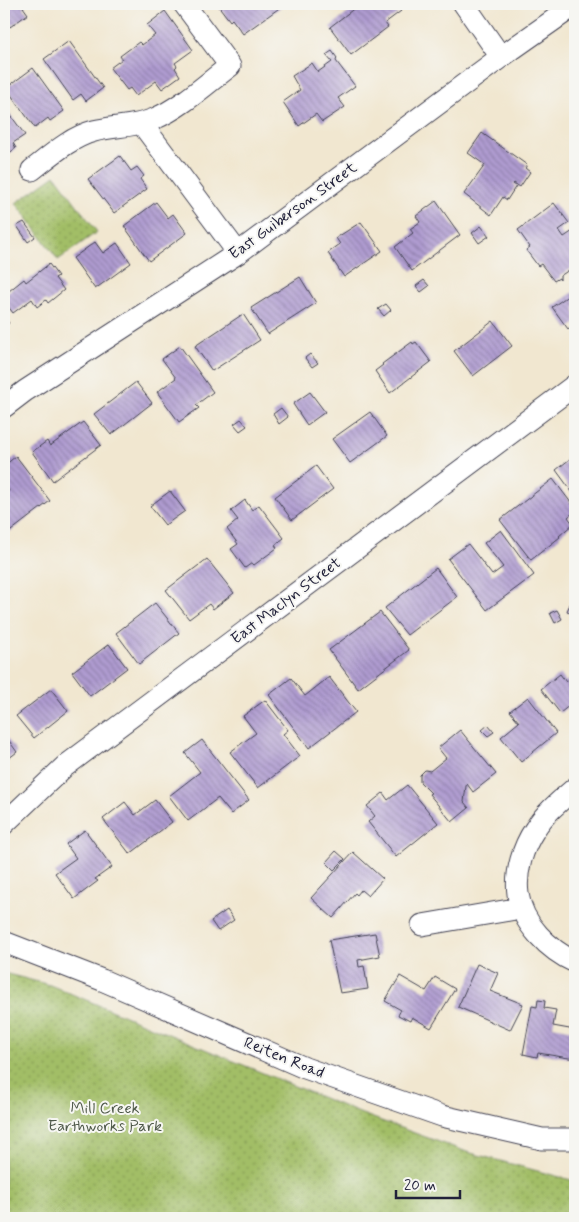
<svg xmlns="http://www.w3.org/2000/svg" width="579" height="1222" font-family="Mynerve,sans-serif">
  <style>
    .park { fill: url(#park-dots); stroke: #627050 }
    .building { fill: url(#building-back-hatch) }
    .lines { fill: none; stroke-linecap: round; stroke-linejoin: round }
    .minor-casing { stroke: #414051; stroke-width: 23 }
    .minor { stroke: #fff; stroke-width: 21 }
    .labels { text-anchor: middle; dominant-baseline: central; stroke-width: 4; stroke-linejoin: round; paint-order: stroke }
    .street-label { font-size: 16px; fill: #22223b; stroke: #f6f6f2 }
    .park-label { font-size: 16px; fill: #4f594a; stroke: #f6f6f2 }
  </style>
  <defs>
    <pattern id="park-dots" width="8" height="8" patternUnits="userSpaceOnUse" patternTransform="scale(1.25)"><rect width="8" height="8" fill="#a2be66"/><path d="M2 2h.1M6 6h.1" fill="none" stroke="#849a55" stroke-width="1.8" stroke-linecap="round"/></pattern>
    <pattern id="building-back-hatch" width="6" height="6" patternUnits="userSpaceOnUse" patternTransform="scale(1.25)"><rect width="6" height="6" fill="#af9bd0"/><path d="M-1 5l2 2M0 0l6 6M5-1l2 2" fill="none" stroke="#8e7eaa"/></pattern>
  </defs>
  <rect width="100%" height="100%" fill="#f6f6f2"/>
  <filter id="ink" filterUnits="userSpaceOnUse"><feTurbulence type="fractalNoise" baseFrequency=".02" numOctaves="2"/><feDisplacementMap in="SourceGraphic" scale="10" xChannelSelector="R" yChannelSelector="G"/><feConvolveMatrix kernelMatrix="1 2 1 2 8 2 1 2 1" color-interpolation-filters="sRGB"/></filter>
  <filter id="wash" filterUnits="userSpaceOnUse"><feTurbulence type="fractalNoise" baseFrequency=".0096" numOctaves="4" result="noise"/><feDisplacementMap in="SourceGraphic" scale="20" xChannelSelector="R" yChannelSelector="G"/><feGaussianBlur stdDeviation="1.12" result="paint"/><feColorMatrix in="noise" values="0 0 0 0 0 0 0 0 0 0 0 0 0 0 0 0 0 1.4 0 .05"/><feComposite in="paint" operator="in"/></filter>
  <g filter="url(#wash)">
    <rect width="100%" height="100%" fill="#f1e7d0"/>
    <!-- park -->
    <path class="park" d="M55,175L97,232L58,260L16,203Z
      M4,973L50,985L362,1114L467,1152L575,1181V1218H4Z"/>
    <g id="blocks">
      <!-- building -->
      <path class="building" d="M4,4H27L23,7L28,14L10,27L4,19Z
        M217,4H285L243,34L232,19L230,21Z
        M353,4H395L401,11L385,23L388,27L351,55L330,27L356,7Z
        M165,11L193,50L175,63L177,66L175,68L180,76L162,89L156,81L136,96L130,88L127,90L110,68L122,59L120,56L139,42L142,45L155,35L147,25Z
        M69,41L103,88L86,101L81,94L73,100L44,59Z
        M332,51L337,58L336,61L355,86L338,98L345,107L322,122L316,114L299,126L283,102L300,90L292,76L312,63L318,72L332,62L326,55Z
        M33,68L64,111L50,121L48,118L35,128L6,88Z
        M4,106L25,135L13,143L16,148L4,157Z
        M482,133L527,165L525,168L530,172L520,187L514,183L513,184L516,186L507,200L503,197L491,215L464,194L485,165L468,153Z
        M120,156L131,171L137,167L144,176L140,179L147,189L114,213L88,179Z
        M436,201L460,235L412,271L395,247L413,233L410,229L420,222L416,216Z
        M156,202L168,218L173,214L187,233L149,261L124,226Z
        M554,203L569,223L559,230L564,237L573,231L575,234V266L560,276V280L559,278L554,281L541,264L538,266L526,250L530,247L518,230Z
        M24,222L35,237L28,242L17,226Z
        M361,222L382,251L344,277L328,253L340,244L336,238Z
        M481,226L489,236L479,243L472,233Z
        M95,242L103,253L117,243L131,263L95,289L73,258Z
        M49,264L58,276L55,278L64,290L48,303L46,300L37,307L32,299L13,313L4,301V295L24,279L26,282Z
        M300,277L316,303L268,334L251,308Z
        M424,280L429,286L421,292L416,286Z
        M575,291V324L568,329L552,307Z
        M386,304L391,310L384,316L378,309Z
        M243,314L260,340L212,371L195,346Z
        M4,317L9,323L4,327Z
        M493,321L512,346L473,376L454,351Z
        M412,342L413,344L416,342L431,362L390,393L375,371L383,365L382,364Z
        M180,346L213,392L196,405L199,408L179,422L157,392L176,378L162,359Z
        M310,354L318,363L312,367L305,358Z
        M136,382L152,403L111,435L94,414Z
        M310,392L325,412L307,425L293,404Z
        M281,408L288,417L279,424L273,414Z
        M370,412L387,436L350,463L332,439Z
        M241,419L247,426L240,431L234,424Z
        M83,422L101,445L53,481L32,452L47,441L50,446Z
        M575,455V496L556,470Z
        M16,456L50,501L7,534L4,530V496L9,491L4,484V466Z
        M316,466L333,489L292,520L275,497Z
        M553,479L575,508V511L568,517L573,524L559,536L560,537L531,560L500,520Z
        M170,491L185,511L165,525L150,506Z
        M245,500L252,510L259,505L284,538L275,545L277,548L254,565L252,563L245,568L231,549L238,544L227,529L238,520L231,511Z
        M501,530L534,575L487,610L448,559L468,544L492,575L503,567L484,543Z
        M207,559L234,593L213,609L209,604L189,619L166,590Z
        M436,568L457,597L407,635L385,608Z
        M155,603L179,633L139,664L116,633Z
        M570,604L575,606L572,613L567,611Z
        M557,610L562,619L555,623L550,613Z
        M380,612L409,650L358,689L329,650Z
        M109,644L127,668L90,696L72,672Z
        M560,674L566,682L575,674V701L560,713L541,689Z
        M329,677L356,712L309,748L269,695L291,678L305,696Z
        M51,689L68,711L34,738L16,716Z
        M528,697L556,733L521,762L501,737L519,722L510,711Z
        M265,700L288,730L283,734L300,756L258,788L230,752L256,733L243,716Z
        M488,725L494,732L488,736L482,730Z
        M460,730L496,774L473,792L467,784L466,786L464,802L469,808L452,822L429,794L431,793L420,782V775L425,770L430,771L446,758L438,748Z
        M4,734L17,752L4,762Z
        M202,740L249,800L231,814L218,798L188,821L169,796L200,772L185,753Z
        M407,785L438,823L396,857L368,822L375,816L367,806L383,793L388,800Z
        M155,800L172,822L130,854L103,819L125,802L135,815Z
        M85,830L112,867L95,879L98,881L74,899L55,873L76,858L66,844Z
        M336,851L345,859L334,870L326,862Z
        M353,852L383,879L368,896L361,890L357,895L355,893L333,918L311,898Z
        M227,910L234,920L218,931L211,921Z
        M375,933L380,956L358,960L359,967L364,966L368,989L340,993L329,940Z
        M477,964L498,973L490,991L523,1004L510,1030L458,1007Z
        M400,976L426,991L435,977L455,989L431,1028L412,1017L410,1021L398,1015L401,1010L385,1001Z
        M538,1000L545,1001L544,1008L556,1010L553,1026L575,1030V1059L538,1053L537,1057L523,1054L532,1006L537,1007Z"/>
    </g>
  </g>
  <g filter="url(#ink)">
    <use href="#blocks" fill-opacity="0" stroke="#414051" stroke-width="1"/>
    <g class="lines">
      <defs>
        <path id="minor" d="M464,4L501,57
          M142,124L238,253
          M32,170C50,156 71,137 94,131C114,126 135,127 154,119C182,107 206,84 230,66L184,4
          M4,407L25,391L238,253L501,57L575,5
          M575,788C561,800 545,813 535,829C523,847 515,872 518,894C522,924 549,950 575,962
          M4,824L64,767L575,385
          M422,925L521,908
          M4,942L102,980L305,1068L442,1116L542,1139H575"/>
      </defs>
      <!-- minor casing -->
      <use href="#minor" class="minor-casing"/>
      <!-- minor -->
      <use href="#minor" class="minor"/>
    </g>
  </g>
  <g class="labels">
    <!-- street labels -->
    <g class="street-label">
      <text transform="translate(293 211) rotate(-36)">East Guiberson Street</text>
      <text transform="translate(286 601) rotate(-37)">East Maclyn Street</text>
      <text transform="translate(284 1058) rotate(22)">Reiten Road</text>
    </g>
    <!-- park labels -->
    <g class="park-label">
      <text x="105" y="1108">Mill Creek<tspan x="105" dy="18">Earthworks Park</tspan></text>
    </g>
  </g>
  <!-- margin -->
  <rect width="579" height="1222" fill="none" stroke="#f6f6f2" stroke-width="20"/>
  <!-- scale -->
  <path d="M396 1190v8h64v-8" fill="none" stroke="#22223b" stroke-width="2.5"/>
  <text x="404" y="1190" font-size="15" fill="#22223b" stroke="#f6f6f2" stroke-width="4" paint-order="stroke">20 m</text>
</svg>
